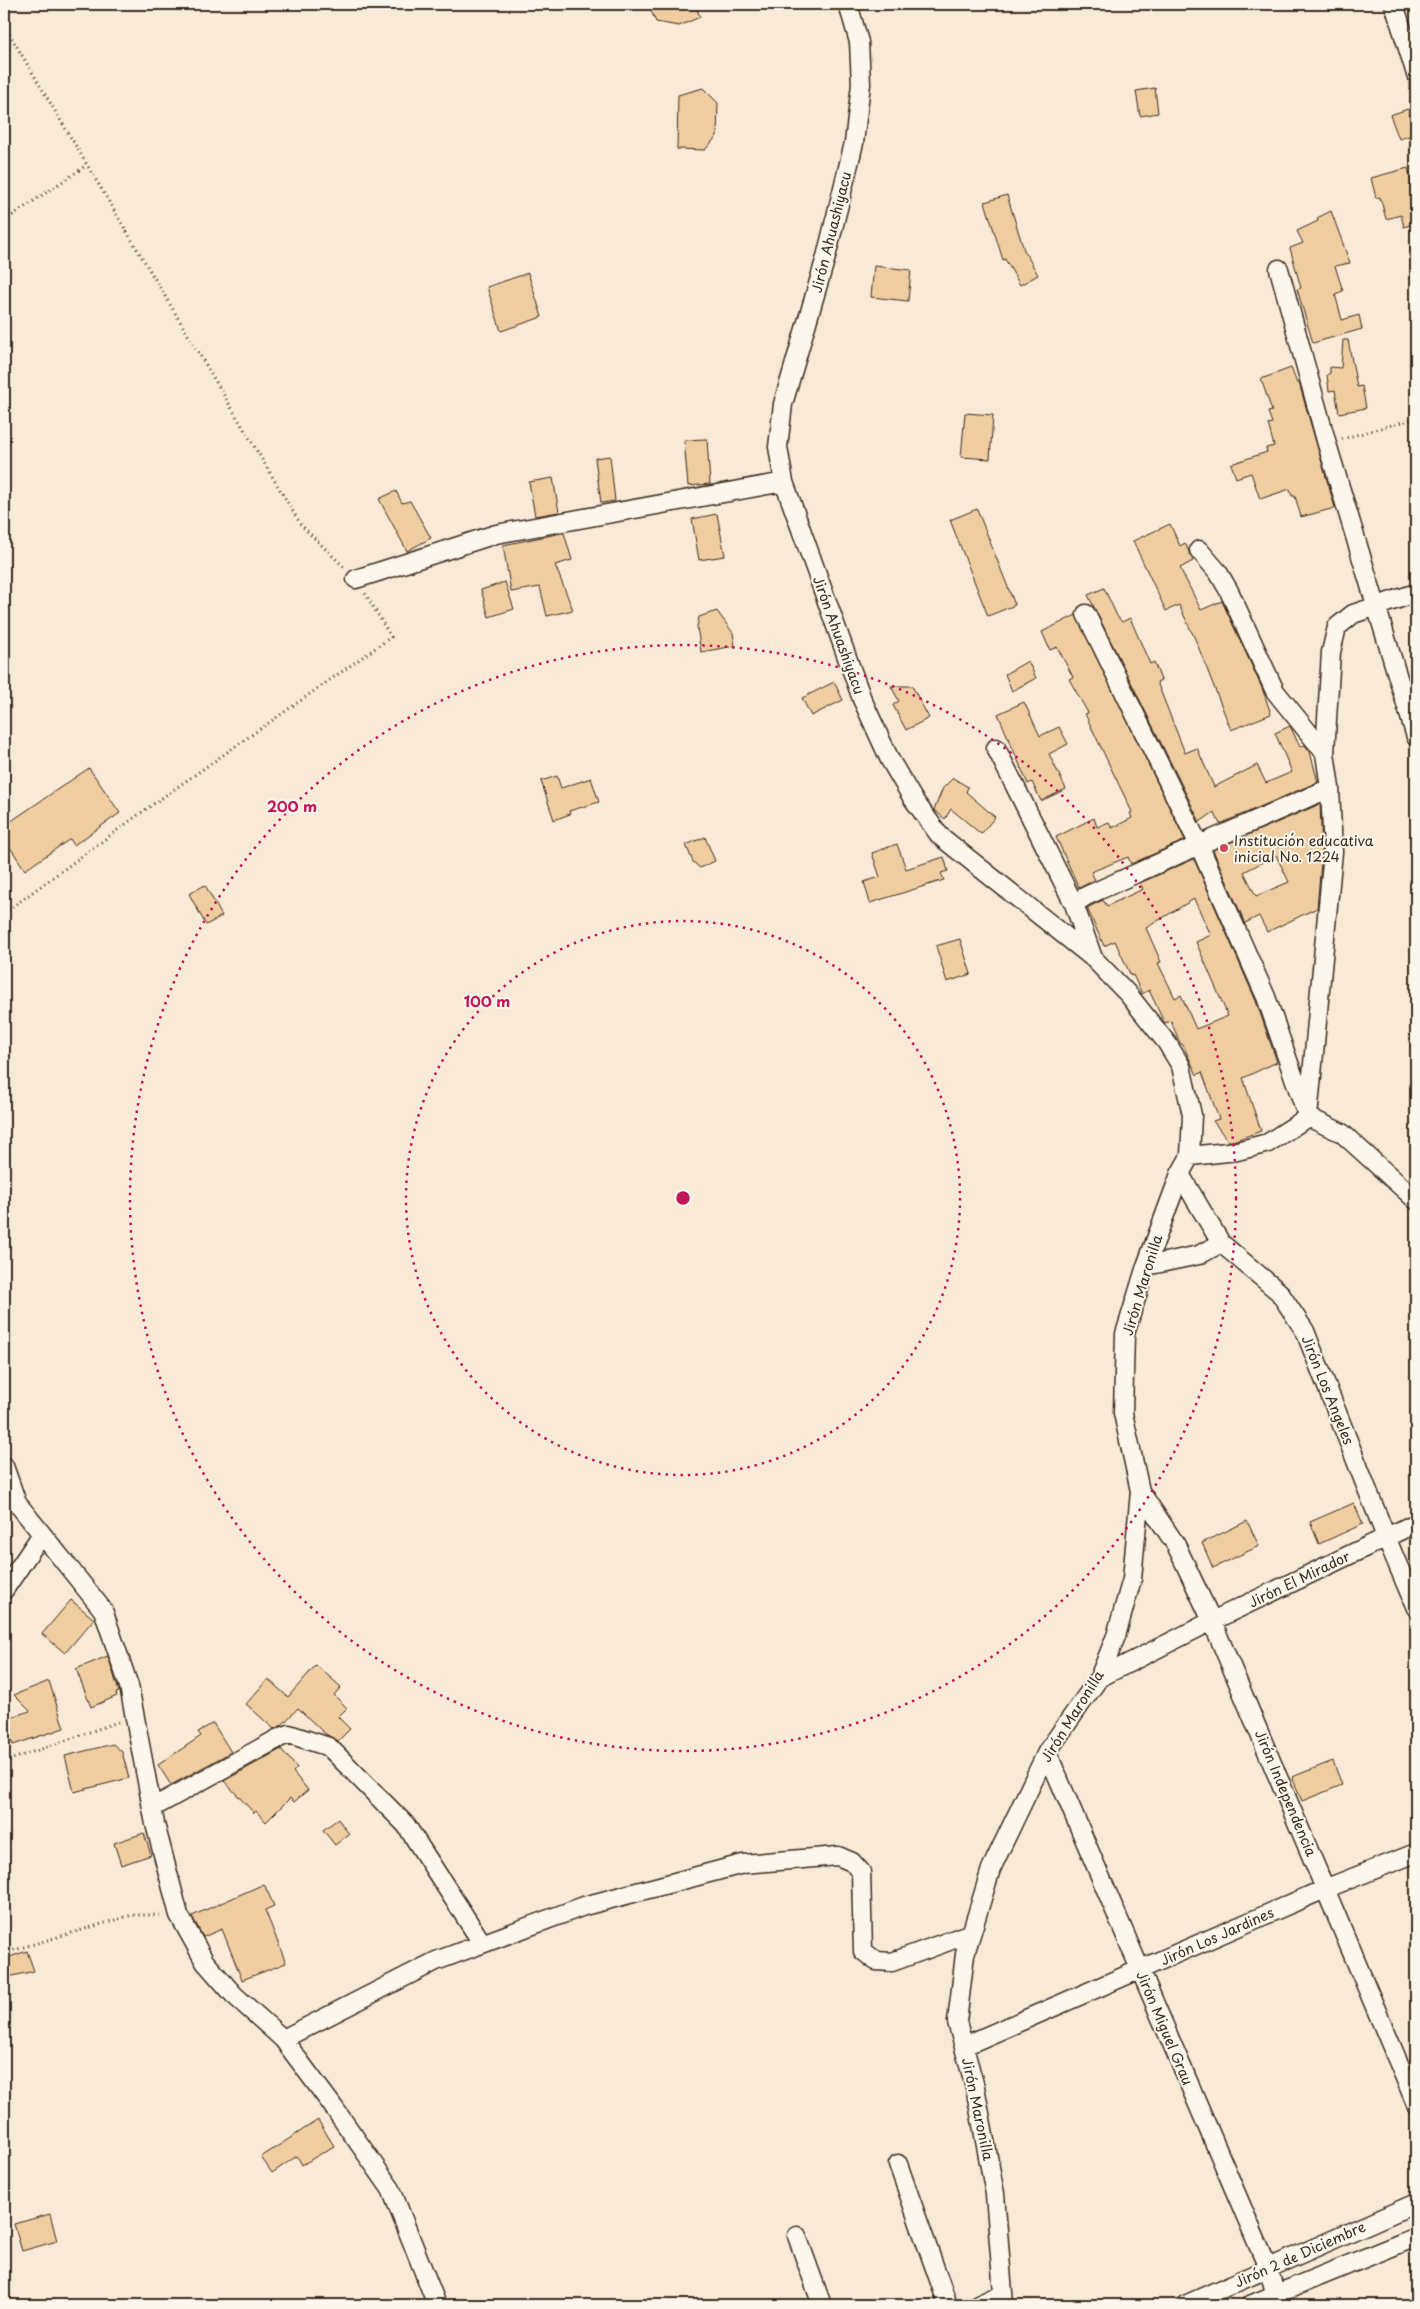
<svg xmlns="http://www.w3.org/2000/svg" width="1420" height="2309" font-family="'Playpen Sans',sans-serif">
  <style>
    .building { fill: #f0cda1; stroke: #3b2a1e; fill-rule: evenodd }
    .lines { fill: none; stroke-linecap: round; stroke-linejoin: round }
    .street-casing { stroke: #3b2a1e; stroke-width: 21 }
    .path { stroke: #3b2a1e; stroke-width: 3; stroke-dasharray: 1 4; stroke-linecap: butt }
    .street { stroke: #fbf7ec; stroke-width: 18 }
    .ring { fill: none; stroke: #c2185b; stroke-width: 2.5; stroke-dasharray: 2.5 5 }
    .poi-dot { fill: #d1495b; stroke: #fbf7ec; stroke-width: 2 }
    .labels { text-anchor: middle; dominant-baseline: central; stroke-width: 4; stroke-linejoin: round; paint-order: stroke }
    .street-label { font-size: 14px; fill: #3b2a1e; stroke: #fbf7ec }
    .poi-label { font-size: 14px; fill: #3b2a1e; stroke: #fbf7ec; text-anchor: start }
    .centre { fill: #c2185b; stroke: #fbf7ec; stroke-width: 2.5 }
    .ring-label { font-size: 15px; text-anchor: middle; font-weight: bold; fill: #c2185b; stroke: #fbf7ec; stroke-width: 4; stroke-linejoin: round; paint-order: stroke }
  </style>
  <rect width="100%" height="100%" fill="#f8ead6"/>
  <filter id="ink" filterUnits="userSpaceOnUse"><feTurbulence type="fractalNoise" baseFrequency=".02" numOctaves="2"/><feDisplacementMap in="SourceGraphic" scale="10" xChannelSelector="R" yChannelSelector="G"/><feConvolveMatrix kernelMatrix="1 2 1 2 8 2 1 2 1" color-interpolation-filters="sRGB"/></filter>
  <g filter="url(#ink)">
    <!-- building -->
    <path class="building" d="M648,4H695L700,17L679,26L656,22Z
      M703,88L718,103L717,136L705,150L677,149L678,95Z
      M1155,88L1158,113L1140,116L1136,91Z
      M1408,109L1416,134L1399,139L1390,115Z
      M1408,168L1416,200V223L1404,227L1401,215L1386,219L1380,197L1376,198L1371,178Z
      M1007,195L1024,250L1038,275L1020,285L1005,259L1003,260L985,202Z
      M1331,211L1350,263L1335,266L1343,291L1335,294L1342,320L1359,315L1362,329L1313,343L1297,289L1301,288L1290,248L1303,243L1297,231L1318,221L1317,218Z
      M874,266L911,270L908,301L871,297Z
      M528,273L542,317L501,331L487,287Z
      M1343,340H1348L1357,387L1362,386L1366,408L1339,413L1335,390L1329,391L1327,375L1330,373V367L1341,368Z
      M1291,368L1297,383H1299L1335,508L1301,517L1295,496H1292L1290,489L1260,499L1251,473L1236,478L1231,464L1267,452L1266,448L1274,446L1268,424L1272,423L1268,412L1272,411L1261,379Z
      M965,413L993,415L990,459L961,457Z
      M707,439L710,484L688,486L684,440Z
      M610,456L615,501L601,503L595,458Z
      M553,478L559,512L535,516L529,482Z
      M396,491L402,503L410,501L431,538L407,551L379,499Z
      M977,509L1015,605L988,616L950,520Z
      M717,514L725,556L699,560L692,519Z
      M1170,524L1180,546L1185,543L1193,561L1180,568L1201,610L1222,601L1262,688L1271,714L1231,730L1196,641L1179,605L1166,611L1133,541Z
      M562,533H564L572,560L555,565L573,610L547,616L540,587L511,592L503,545Z
      M505,582L514,609L489,617L481,590Z
      M1104,588L1117,616L1122,622L1130,618L1150,664L1154,662L1161,680L1157,682L1185,753L1197,748L1214,787L1257,765L1266,783L1292,772L1275,733L1290,726L1300,747L1305,745L1310,752L1318,782L1220,824L1214,812L1200,822L1088,595Z
      M717,611L733,633L735,646L701,652L697,627L699,617Z
      M1076,615L1185,840L1131,864L1128,857L1091,872L1095,880L1079,888L1056,837L1094,818L1097,827L1109,822L1112,828L1132,818L1130,813L1132,812L1085,714L1088,713L1069,679L1073,677L1057,647L1050,650L1042,632Z
      M1028,661L1036,678L1012,691L1005,674Z
      M834,682L843,700L811,716L802,698Z
      M891,686H912L929,718L906,730L893,705L899,701Z
      M1024,702L1040,736L1059,727L1068,744L1049,754L1066,789L1041,801L1032,782L1028,784L998,714Z
      M89,768L120,813L74,845L70,839L25,870L4,838V826Z
      M557,776L561,788L591,778L599,802L569,811L570,814L554,820L541,781Z
      M953,778L968,787L966,792L995,817L981,834L951,809L945,819L934,810L943,788Z
      M1320,804L1322,852L1317,908L1267,932L1259,916L1245,923L1213,850ZM1276,855L1289,882L1256,896L1244,872Z
      M705,837L715,861L700,868L693,862L686,845Z
      M897,844L906,869L944,857L948,871L941,873L944,880L870,903L864,882L880,877L872,853Z
      M1194,859L1256,1001L1277,1062L1243,1078L1261,1131L1233,1141H1228L1213,1121L1219,1119L1202,1072L1197,1075L1183,1045L1180,1043L1171,1021L1165,1023L1163,1020L1149,990L1142,994L1133,975L1131,976L1115,941L1104,946L1087,908L1103,900L1107,906L1143,889L1140,883ZM1194,899L1211,935L1196,942L1228,1016L1196,1029L1181,995L1175,998L1158,963L1161,962L1146,928Z
      M205,885L222,916L206,925L189,894Z
      M960,939L971,974L947,982L936,946Z
      M1354,1503L1363,1524L1319,1544L1310,1522Z
      M1247,1521L1259,1546L1213,1568L1202,1543Z
      M71,1600L94,1619L65,1653L42,1634Z
      M108,1656L119,1692L116,1693L117,1696L91,1707L76,1669Z
      M316,1665L341,1687L334,1695L347,1708L338,1717L350,1729L338,1741L324,1733L298,1708L282,1725L274,1729L246,1704L268,1679L288,1697Z
      M49,1681L64,1728L13,1745L4,1719L30,1711L14,1695Z
      M213,1723L231,1752L171,1785L158,1765L201,1736L198,1732Z
      M113,1744L122,1752L129,1778L74,1792L65,1756Z
      M281,1749L297,1768L293,1772L308,1790L294,1802L290,1798L266,1822L256,1811L254,1813L224,1781Z
      M1333,1761L1342,1785L1302,1801L1292,1777Z
      M338,1819L349,1834L335,1845L323,1830Z
      M144,1833L151,1855L121,1865L114,1843Z
      M264,1884L274,1906L265,1910L286,1963L242,1980L222,1929L203,1937L192,1916Z
      M27,1951L34,1971L4,1978V1959Z
      M318,2120L334,2146L302,2165L297,2156L272,2173L261,2157Z
      M50,2214L57,2241L22,2251L14,2224Z"/>
    <g class="lines">
      <defs>
        <path id="street" d="M848,4L859,42L861,84L854,143L826,257L783,404L778,447L784,482L862,699L890,760L913,799L940,836L1093,958L1128,994L1167,1043L1181,1066L1192,1115L1190,1156L1180,1174L1146,1266L1125,1334L1123,1413L1140,1491L1132,1579L1116,1636L1099,1678L1047,1752L1035,1777L991,1869L965,1954L957,2022L975,2087L995,2194L1004,2305
          M1394,4L1416,74
          M1279,269L1327,444L1416,737
          M1199,550L1218,572L1229,591L1275,691L1325,753
          M356,579L496,534L784,482
          M1086,614L1199,845L1266,997L1306,1112
          M996,748L1074,904
          M1093,958L1074,904L1086,896L1199,845L1330,788
          M1308,1117L1333,852L1330,788L1325,753L1331,652L1337,627L1353,614L1416,593
          M1308,1117L1342,1133L1416,1200
          M1190,1156L1237,1151L1268,1143L1308,1117
          M1180,1174L1221,1243L1279,1292L1305,1331L1386,1537L1416,1608
          M1146,1266L1199,1255L1221,1243
          M4,1466L17,1503L103,1610L129,1686L155,1824L179,1915L205,1962L234,1995L283,2039L332,2105L391,2189L437,2305
          M1140,1491L1176,1545L1212,1621L1416,2104
          M4,1590L42,1534
          M1099,1678L1212,1621L1416,1523
          M1047,1752L1268,2268L1279,2305
          M152,1808L279,1738L289,1734L329,1747L406,1825L482,1943
          M283,2039L436,1961L584,1906L743,1864L838,1856L852,1862L861,1872L863,1951L876,1961L892,1962L971,1933
          M964,2046L1327,1888L1416,1853
          M898,2164L948,2305
          M797,2236L822,2305
          M978,2305L1002,2294
          M1185,2305L1416,2203
          M1250,2305L1416,2237"/>
      </defs>
      <!-- street casing -->
      <use href="#street" class="street-casing"/>
      <!-- path -->
      <path class="path" d="M4,25L301,525L344,567
        M4,221L87,165
        M1342,439L1416,418
        M4,913L149,807L391,637L365,593
        M4,1762L118,1722
        M4,1953L132,1915H163"/>
      <!-- street -->
      <use href="#street" class="street"/>
    </g>
  </g>
  <!-- distance rings -->
  <g class="ring">
    <circle cx="683" cy="1198" r="277"/>
    <circle cx="683" cy="1198" r="553"/>
  </g>
  <!-- markers -->
  <circle class="poi-dot" cx="1224" cy="848" r="5"/>
  <g class="labels">
    <!-- street labels -->
    <g class="street-label">
      <text transform="translate(831 232) rotate(-76)">Jirón Ahuashiyacu</text>
      <text transform="translate(839 635) rotate(70)">Jirón Ahuashiyacu</text>
      <text transform="translate(1142 1285) rotate(-73)">Jirón Maronilla</text>
      <text transform="translate(1328 1390) rotate(68)">Jirón Los Angeles</text>
      <text transform="translate(1299 1579) rotate(-26)">Jirón El Mirador</text>
      <text transform="translate(1072 1716) rotate(-58)">Jirón Maronilla</text>
      <text transform="translate(1286 1793) rotate(67)">Jirón Independencia</text>
      <text transform="translate(1217 1936) rotate(-24)">Jirón Los Jardines</text>
      <text transform="translate(1165 2028) rotate(67)">Jirón Miguel Grau</text>
      <text transform="translate(978 2109) rotate(78)">Jirón Maronilla</text>
      <text transform="translate(1300 2254) rotate(-24)">Jirón 2 de Diciembre</text>
    </g>
    <!-- poi labels -->
    <g class="poi-label">
      <text x="1234" y="840">Institución educativa<tspan x="1234" dy="16">inicial No. 1224</tspan></text>
    </g>
  </g>
  <circle cx="683" cy="1198" r="8" class="centre"/>
  <g class="ring-label">
    <text x="292" y="812">200 m</text>
    <text x="487" y="1007">100 m</text>
  </g>
  <!-- margin -->
  <rect width="1420" height="2309" fill="none" stroke="#fbf7ec" stroke-width="20"/>
  <rect x="10" y="10" width="1400" height="2289" fill="none" stroke="#3b2a1e" stroke-width="2" filter="url(#ink)"/>
</svg>
